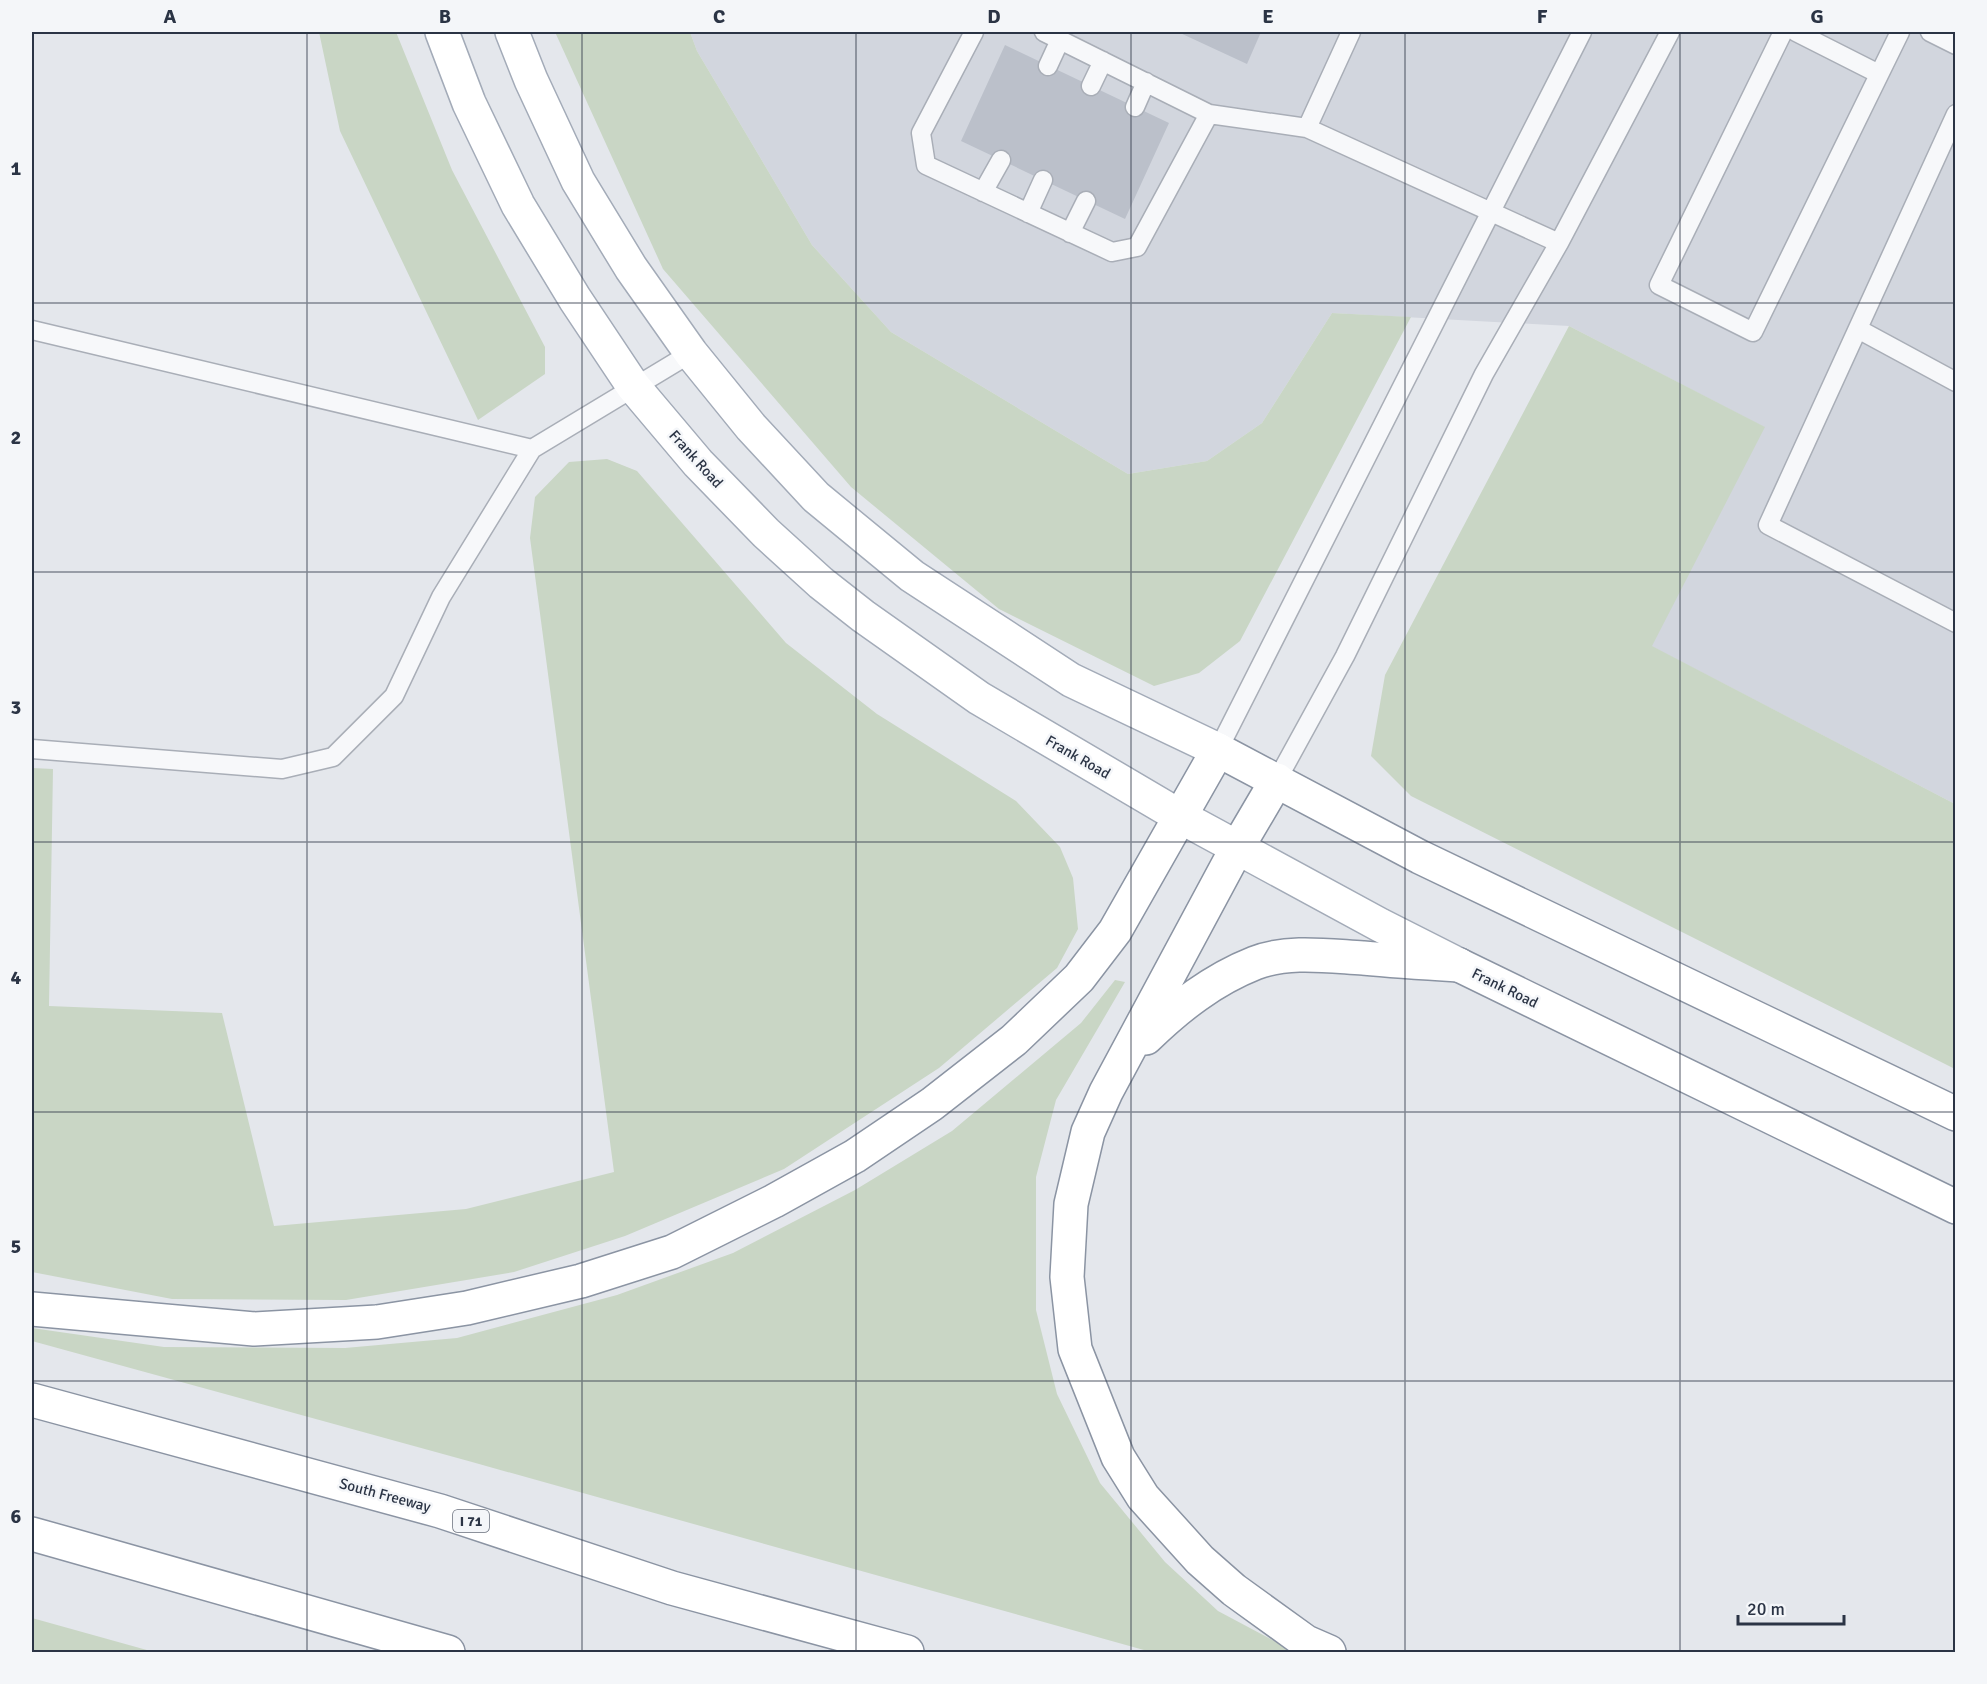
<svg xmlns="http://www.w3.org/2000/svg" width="1987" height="1684" font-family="Signika,sans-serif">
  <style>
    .built { fill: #d2d6de }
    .green { fill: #c9d6c5 }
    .building { fill: #bbc0ca }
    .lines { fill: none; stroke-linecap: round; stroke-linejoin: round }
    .service-casing { stroke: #a9aeb7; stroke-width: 21 }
    .primary-casing { stroke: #a3abb8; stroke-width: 36 }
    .trunk-casing { stroke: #8b94a3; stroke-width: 36 }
    .motorway-casing { stroke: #8b94a3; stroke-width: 36 }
    .service { stroke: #f7f8fa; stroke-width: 18 }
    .primary { stroke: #fff; stroke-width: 33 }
    .trunk { stroke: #fff; stroke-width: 33 }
    .motorway { stroke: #fff; stroke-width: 33 }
    .grid { fill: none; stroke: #2b3445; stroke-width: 1.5; stroke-opacity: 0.55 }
    .labels { text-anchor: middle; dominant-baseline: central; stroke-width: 5; stroke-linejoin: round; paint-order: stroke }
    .shield { fill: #f4f6f9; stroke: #676e7b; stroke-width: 1.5 }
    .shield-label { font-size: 14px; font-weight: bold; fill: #2b3445 }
    .street-label { font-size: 15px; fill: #2b3445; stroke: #f4f6f9 }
    .neatline { fill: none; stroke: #2b3445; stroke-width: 2 }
    .grid-label { font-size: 20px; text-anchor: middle; font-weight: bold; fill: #2b3445 }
  </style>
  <rect width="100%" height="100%" fill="#e4e7ec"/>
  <!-- built -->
  <path class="built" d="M690,32H1955V804L1651,646L1764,427L1569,326L1332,313L1262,423L1207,461L1128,474L891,332L812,245L697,51Z"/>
  <!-- green -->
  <path class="green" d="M319,32H396L452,170L545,347V374L478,420L340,131Z
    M555,32H690L697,51L812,245L891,332L1128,474L1207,461L1262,423L1332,313L1411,317L1240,641L1199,673L1154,686L999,609L851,487L663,269Z
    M1569,326L1765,427L1652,646L1955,804V1069L1411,796L1371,756L1385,675Z
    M607,459L637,471L786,643L877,714L1016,801L1060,847L1073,878L1078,929L1057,968L939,1068L784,1169L625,1236L514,1272L346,1300L172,1299L32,1272V768L53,769L49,1006L222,1013L274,1226L466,1209L614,1172L530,538L535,497L569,462Z
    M1115,980L1125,982L1056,1100L1036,1177V1310L1057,1394L1100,1483L1165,1562L1218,1611L1295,1652H1151L472,1462L32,1341V1328L164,1347L345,1348L457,1338L617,1295L733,1253L855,1190L952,1131L1081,1023Z
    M32,1618L154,1652H32Z"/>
  <!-- building -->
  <path class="building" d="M1178,32H1261L1247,64Z
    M1005,45L1169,123L1125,219L961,141Z"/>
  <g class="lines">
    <defs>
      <path id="service" d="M974,32L921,133L926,165L1112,252L1137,247L1209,114
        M1044,32L1209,114L1307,128L1559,243
        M1783,32L1659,285L1753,332L1900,32
        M1796,32L1879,74
        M1930,32L1956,45
        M1048,66L1060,40
        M1091,86L1103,61
        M1135,107L1146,82
        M1956,114L1768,525L1956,623
        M1307,128L1351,32
        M983,192L1001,160
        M1028,213L1043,180
        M1070,233L1086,201
        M1858,329L1956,382
        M32,330L532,449
        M32,749L282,769L333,757L394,696L441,597L532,449L691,353
        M1218,750L1582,32
        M1277,780L1345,656L1484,374L1559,243L1670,32"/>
      <path id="primary" d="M442,32L469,103L518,205L575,299L633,386L698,463L766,533L821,583L863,616L979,698L1181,817L1380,925L1459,965
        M512,32L531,80L578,181L631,268L691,353L751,427L816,497L912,576L1071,680L1218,750"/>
      <path id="trunk" d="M1218,750L1420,857L1956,1114
        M1459,965L1956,1207"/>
      <path id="motorway" d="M1277,780L1237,848L1106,1092L1088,1132L1071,1204L1067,1277L1075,1349L1118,1457L1143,1497L1200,1560L1234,1590L1306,1642L1329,1652
        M1146,1038C1178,1007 1212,980 1255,963C1288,950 1328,956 1363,958C1395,961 1427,963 1459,965
        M32,1309L254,1329L377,1322L467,1308L581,1281L672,1252L774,1201L855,1156L932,1104L1014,1040L1079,978L1115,931L1218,750
        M32,1400L440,1511L672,1588L907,1652
        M32,1534L448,1652"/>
    </defs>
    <!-- service casing -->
    <use href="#service" class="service-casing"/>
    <!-- primary casing -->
    <use href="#primary" class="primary-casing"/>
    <!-- trunk casing -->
    <use href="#trunk" class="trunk-casing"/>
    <!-- motorway casing -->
    <use href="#motorway" class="motorway-casing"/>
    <!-- service -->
    <use href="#service" class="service"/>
    <!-- primary -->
    <use href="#primary" class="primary"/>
    <!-- trunk -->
    <use href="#trunk" class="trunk"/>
    <!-- motorway -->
    <use href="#motorway" class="motorway"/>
  </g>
  <!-- grid -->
  <path class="grid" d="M307,32V1652M582,32V1652M856,32V1652M1131,32V1652M1405,32V1652M1680,32V1652M32,303H1956M32,572H1956M32,842H1956M32,1112H1956M32,1381H1956"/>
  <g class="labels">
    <!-- shield labels -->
    <rect class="shield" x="453" y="1510" width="36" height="22" rx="4.5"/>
    <g class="shield-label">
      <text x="471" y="1521">I 71</text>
    </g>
    <!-- street labels -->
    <g class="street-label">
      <text transform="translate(696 459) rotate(48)">Frank Road</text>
      <text transform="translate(1078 757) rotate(30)">Frank Road</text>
      <text transform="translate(1505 988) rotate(26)">Frank Road</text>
      <text transform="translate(385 1495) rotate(15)">South Freeway</text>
    </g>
  </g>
  <!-- border -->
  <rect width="1987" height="1684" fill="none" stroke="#f4f6f9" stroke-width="66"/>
  <!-- scale -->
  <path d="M1738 1615v9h106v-9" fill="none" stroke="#2b3445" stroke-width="3"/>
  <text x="1747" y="1615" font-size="18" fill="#2b3445" stroke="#f4f6f9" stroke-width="4.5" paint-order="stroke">20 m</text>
  <rect x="33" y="33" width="1921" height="1618" class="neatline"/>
  <g class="grid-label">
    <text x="170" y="23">A</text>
    <text x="445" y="23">B</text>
    <text x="719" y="23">C</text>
    <text x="994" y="23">D</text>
    <text x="1268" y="23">E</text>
    <text x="1542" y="23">F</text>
    <text x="1817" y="23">G</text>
    <text x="16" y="175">1</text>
    <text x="16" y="444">2</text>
    <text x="16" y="714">3</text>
    <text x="16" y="984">4</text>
    <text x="16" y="1253">5</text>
    <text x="16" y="1523">6</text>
  </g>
</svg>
